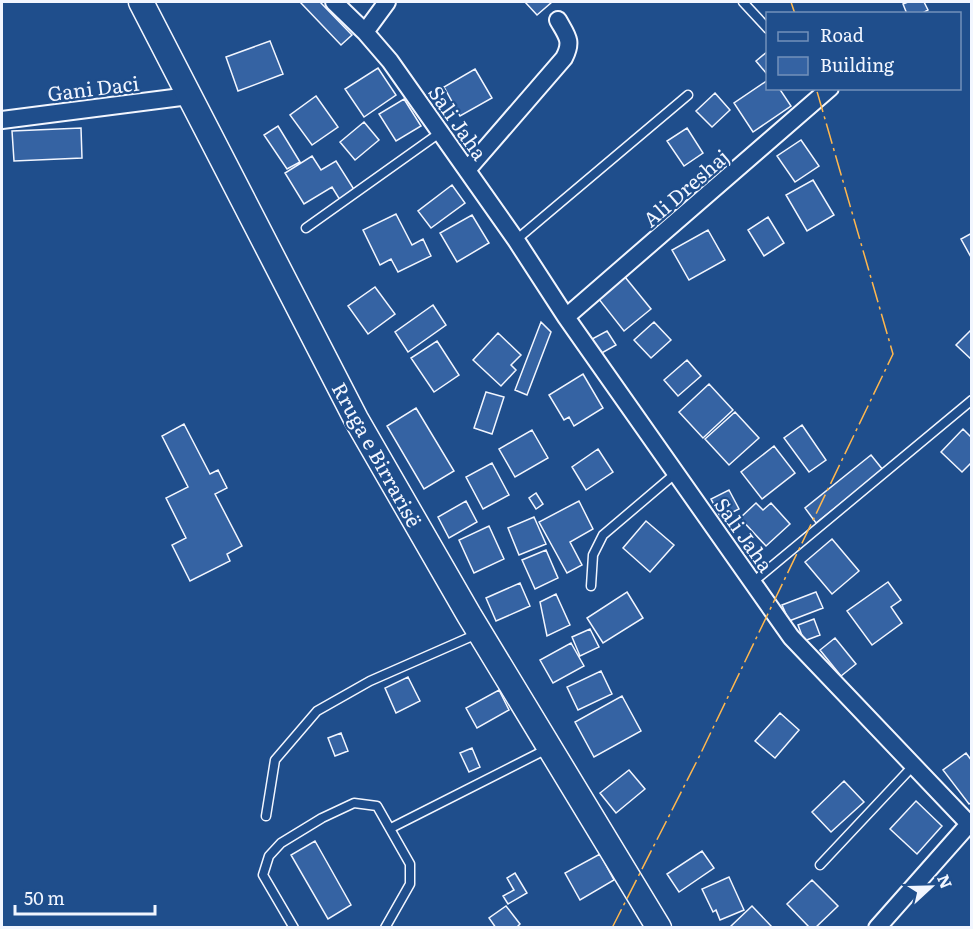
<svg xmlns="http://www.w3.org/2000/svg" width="973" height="929" font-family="Literata,serif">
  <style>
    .building { fill: #3563a3; stroke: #f2f6ff; stroke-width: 1.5 }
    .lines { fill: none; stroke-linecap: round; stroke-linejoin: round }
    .lane-casing { stroke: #f2f6ff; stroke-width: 11 }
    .street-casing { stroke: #f2f6ff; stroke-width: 20 }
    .secondary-casing { stroke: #f2f6ff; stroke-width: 27 }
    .lane { stroke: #1f4e8c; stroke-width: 8 }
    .street { stroke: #1f4e8c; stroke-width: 16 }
    .secondary { stroke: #1f4e8c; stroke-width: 24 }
    .power { stroke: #ffb74d; stroke-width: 1.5; stroke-dasharray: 21 4.5 3 4.5; stroke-linecap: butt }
    .labels { text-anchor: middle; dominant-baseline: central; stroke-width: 4.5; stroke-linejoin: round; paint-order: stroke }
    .street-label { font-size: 20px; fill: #f2f6ff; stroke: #1f4e8c }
  </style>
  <rect width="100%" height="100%" fill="#1f4e8c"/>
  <!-- building -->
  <path class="building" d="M300,2H320L352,35L341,45Z
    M525,2H552L537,15Z
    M908,2H924L928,10L921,14H907L903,4Z
    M270,41L283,74L238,91L226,57Z
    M768,51V71L766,73L756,61Z
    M378,68L396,95L364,117L345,89Z
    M475,69L492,98L460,116L444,87Z
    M768,80V88H779L791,106L753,132L734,103Z
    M715,93L730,110L712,127L696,111Z
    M316,96L338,127L312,145L290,115Z
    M404,99L421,126L396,141L379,114Z
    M364,122L379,140L355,160L340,142Z
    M278,126L300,162L287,169L264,135Z
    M81,128L82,158L14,161L12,131Z
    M687,128L703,153L684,166L667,141Z
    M801,140L819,166L795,182L777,156Z
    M312,156L321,170L336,161L355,191L340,200L332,187L304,204L285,173Z
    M813,180L834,215L807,231L786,195Z
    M452,185L465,203L431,228L418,211Z
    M396,214L412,245L423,239L431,256L398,272L391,259L380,265L363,230Z
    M472,215L489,243L457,262L440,233Z
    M768,217L784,243L764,256L748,230Z
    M708,230L725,260L689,280L672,250Z
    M972,233V259L961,239Z
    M625,277L651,309L624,331L598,298Z
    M375,287L395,314L368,334L348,306Z
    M433,305L446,325L408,352L395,332Z
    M541,322L551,332L527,395L515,390Z
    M654,322L671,340L651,358L634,340Z
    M972,329V360L956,345Z
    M607,331L616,345L600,354L592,339Z
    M498,333L521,355L511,365L516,370L501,386L473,360Z
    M437,341L459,375L434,392L411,358Z
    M687,360L701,376L678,396L664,380Z
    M583,374L603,408L574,426L569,417L564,420L549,395Z
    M709,384L733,410L703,438L679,412Z
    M486,392L504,397L492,434L474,428Z
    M416,408L454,471L424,489L387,426Z
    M735,412L759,438L729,465L705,439Z
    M184,424L210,474L218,470L227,488L215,494L242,546L227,554L230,561L190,581L172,545L186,538L166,498L188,487L162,436Z
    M802,425L826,460L809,472L784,438Z
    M963,429L972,438V462L962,472L941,452Z
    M532,430L548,458L515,477L499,449Z
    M774,446L795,473L762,499L741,472Z
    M598,449L613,472L586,490L572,467Z
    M871,455L883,470L816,523L805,508Z
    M492,463L509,495L483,509L466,477Z
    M729,490L739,509L721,518L711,499Z
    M536,493L543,504L536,509L529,498Z
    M466,501L477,522L449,538L438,517Z
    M579,501L593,529L570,542L582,565L567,573L539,522Z
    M756,503L763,510L771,503L790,524L766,546L740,518Z
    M534,517L546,544L519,555L508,528Z
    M646,521L674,545L650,572L623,548Z
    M489,526L504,559L474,573L459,540Z
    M832,539L859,571L832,594L805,562Z
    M546,550L558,578L535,589L522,560Z
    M888,582L901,600L891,607L902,623L872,645L847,611Z
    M520,583L530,606L496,621L486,598Z
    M627,592L643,618L603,643L587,618Z
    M816,592L823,608L789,621L782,605Z
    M556,594L570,625L547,636L540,602Z
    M814,619L820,635L804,641L798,625Z
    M590,629L599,647L580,656L572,637Z
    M835,638L856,664L841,676L820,650Z
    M571,643L584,666L553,683L540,660Z
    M601,671L612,694L578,710L567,687Z
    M408,677L420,701L396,713L385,688Z
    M499,690L509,710L477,728L466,708Z
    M622,696L641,731L594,757L575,722Z
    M780,713L799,730L775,758L755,741Z
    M341,733L348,751L335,756L328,738Z
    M472,748L480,767L469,772L460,753Z
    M966,753L972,761V802L969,804L943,770Z
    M629,770L645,789L616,813L600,793Z
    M844,781L864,802L831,832L812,812Z
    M916,801L942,826L917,854L890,829Z
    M315,841L351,905L328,919L291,855Z
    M702,851L714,868L679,892L667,874Z
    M600,854L614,880L580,900L565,873Z
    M515,873L527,893L508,904L503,896L514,890L507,878Z
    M729,877L744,910L720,920L716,910L713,912L702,889Z
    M812,880L838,906L815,928H810L787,904Z
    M506,906L520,924L516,928H496L489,918Z
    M752,906L772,927L729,928Z"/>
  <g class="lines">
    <defs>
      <path id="lane" d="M743,2L768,29
        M306,228L441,132
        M516,240L688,95
        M753,582L972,400
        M591,586L593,555L603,535L676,473
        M266,816L275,760L317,711L370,681L477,634
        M391,828L549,748
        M820,865L913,766
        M294,928L263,875L269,856L281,843L322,818L354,803L377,806L410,864V884L385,928"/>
      <path id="street" d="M334,2L365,32L390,61L516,240L566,317L791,637L972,827
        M365,32L387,2
        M2,120L189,96
        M467,170L564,58C573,41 567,36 558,20
        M566,317L830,88
        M877,928L969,824"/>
      <path id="secondary" d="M141,2L356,419L469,615L659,928"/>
    </defs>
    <!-- lane casing -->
    <use href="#lane" class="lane-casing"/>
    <!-- street casing -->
    <use href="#street" class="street-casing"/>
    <!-- secondary casing -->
    <use href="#secondary" class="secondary-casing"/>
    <!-- lane -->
    <use href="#lane" class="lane"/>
    <!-- street -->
    <use href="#street" class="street"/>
    <!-- secondary -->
    <use href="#secondary" class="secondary"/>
    <!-- power -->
    <path class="power" d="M791,2L795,14
      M612,928L699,757L893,354L816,88"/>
  </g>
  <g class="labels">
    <!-- street labels -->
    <g class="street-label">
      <text transform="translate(93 87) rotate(-7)">Gani Daci</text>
      <text transform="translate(459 122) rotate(55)">Sali Jaha</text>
      <text transform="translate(685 187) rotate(-41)">Ali Dreshaj</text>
      <text transform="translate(378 454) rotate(61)">Rruga e Birrarisë</text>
      <text transform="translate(745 534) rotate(55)">Sali Jaha</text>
    </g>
  </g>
  <!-- border -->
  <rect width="973" height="929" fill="none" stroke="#f2f6ff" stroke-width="6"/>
  <!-- legend -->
  <rect x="766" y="12" width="195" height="78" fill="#1f4e8c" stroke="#7391ba" stroke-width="1.5"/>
  <rect x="778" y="32" width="30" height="9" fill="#1f4e8c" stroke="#7391ba" stroke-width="1.5"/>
  <text x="820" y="42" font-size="18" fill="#f2f6ff">Road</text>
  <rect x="778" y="57" width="30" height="18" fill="#3563a3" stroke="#7391ba" stroke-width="1.5"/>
  <text x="820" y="72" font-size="18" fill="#f2f6ff">Building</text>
  <!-- north arrow -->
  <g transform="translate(931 887) rotate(68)" stroke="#1f4e8c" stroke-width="4.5" paint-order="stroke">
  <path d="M0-4.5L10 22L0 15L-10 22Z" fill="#f2f6ff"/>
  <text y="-9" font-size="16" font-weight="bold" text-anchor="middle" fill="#f2f6ff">N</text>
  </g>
  <!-- scale -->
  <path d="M15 905v9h140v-9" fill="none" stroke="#f2f6ff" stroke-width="3"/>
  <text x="24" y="905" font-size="18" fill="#f2f6ff" stroke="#1f4e8c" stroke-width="4.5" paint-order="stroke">50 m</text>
</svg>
